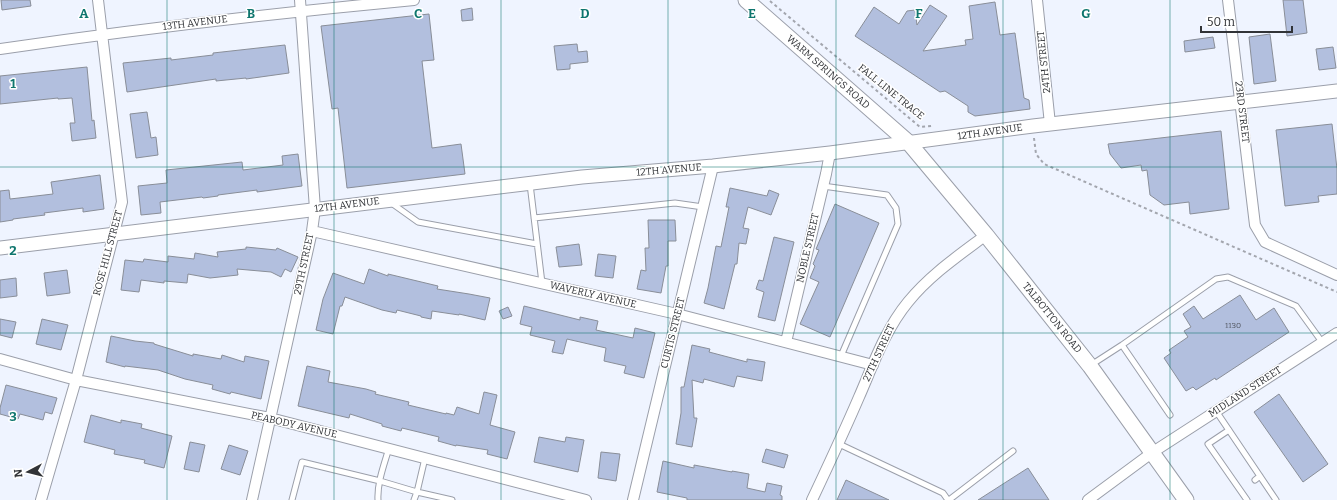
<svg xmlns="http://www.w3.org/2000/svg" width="1337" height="500" font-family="Bitter,serif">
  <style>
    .building { fill: #b2bfde; stroke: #898e98 }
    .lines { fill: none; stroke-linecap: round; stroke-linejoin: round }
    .service-casing { stroke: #9b9faa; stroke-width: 7 }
    .minor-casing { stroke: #9b9faa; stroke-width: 12 }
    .tertiary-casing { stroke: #9b9faa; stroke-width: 15 }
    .secondary-casing { stroke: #9b9faa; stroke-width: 17 }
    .path { stroke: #a3a6ae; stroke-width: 2; stroke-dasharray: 3 3; stroke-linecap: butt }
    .service { stroke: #fff; stroke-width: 5 }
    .minor { stroke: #fff; stroke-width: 10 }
    .tertiary { stroke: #fff; stroke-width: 13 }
    .secondary { stroke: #fff; stroke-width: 15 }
    .grid { fill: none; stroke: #0f766e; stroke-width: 1; stroke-opacity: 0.55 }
    .labels { text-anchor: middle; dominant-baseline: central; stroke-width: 3; stroke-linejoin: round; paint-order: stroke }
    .number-label { font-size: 8px; fill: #515661 }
    .street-label { font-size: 10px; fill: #313337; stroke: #fff }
    .grid-label { font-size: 13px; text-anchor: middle; font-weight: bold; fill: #0f766e; stroke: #fff; stroke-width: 3; stroke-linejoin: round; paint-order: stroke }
  </style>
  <rect width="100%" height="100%" fill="#eff4ff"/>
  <!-- building -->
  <path class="building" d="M1,0H30L31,6L2,10Z
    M1283,0H1303L1307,33L1287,36Z
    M995,2L1000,35L1015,33L1024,98L1029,100L1030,109L975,116L968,112V106L945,91L940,92L855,36L874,7L899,24L907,11L915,10L917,25L930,5L947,16L923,51L966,45L965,40L973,39L969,6Z
    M472,8L473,20L462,21L461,10Z
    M429,14L434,60L422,61L432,148L461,144L465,174L347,188L338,108L332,109L321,26Z
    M1270,34L1276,81L1254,84L1249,37Z
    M1213,37L1215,48L1185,52L1184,41Z
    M577,44L578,52L587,51L588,62L570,64V69L557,70L554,46Z
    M285,45L289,73L246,79V78L216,81V79L127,92L123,63L171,58V60L213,55V53Z
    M1333,47L1336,68L1319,70L1316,49Z
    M87,67L92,121L94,120L96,138L72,141L70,123H75L72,98L58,99V98L0,104V76Z
    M147,112L151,138L156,137L158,155L136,158L130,114Z
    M1332,124L1337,169V194L1318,196L1319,202L1285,206L1276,130Z
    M1221,131L1229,209L1190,214L1189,202L1164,205L1150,195L1147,170L1142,171L1141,165L1121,168L1110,154L1108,144Z
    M298,154L302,186L257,192V190L218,195V196L203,198L202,197L160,202L161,213L141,215L138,186L167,183L166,170L242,162L243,170L283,165L282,156Z
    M100,175L104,209L83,212V208L44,213L45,215L13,219V220L0,222V191L9,190L10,199L53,194L51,182Z
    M730,188L767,196L769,190L779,194L771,215L748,207L743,228L749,229L746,244L739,243L737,264H735L724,309L704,303L708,288L716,246L721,247L729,207H726Z
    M835,204L879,223L830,337L800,324L819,282L810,278L815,266L813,264L819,250L816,249Z
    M648,220H675L676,241H668V266H666L661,293L637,289L641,270L646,271L645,248H649Z
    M774,237L794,242L775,321L758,317L764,292L756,289L759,280L763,281Z
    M579,244L582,265L559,267L556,247Z
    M246,247L276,250L277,248L298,257L291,272L285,269L281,277L271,272L237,269L238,275L210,278L188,274L187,283L164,281V283L141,280L139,292L121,290L125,260L143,262L144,259L168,262V256L194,259L195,253L218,257L217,252L246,249Z
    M598,254L616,256L613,278L595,276Z
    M369,269L388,276V274L438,286L437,289L469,294L490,298L485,320L459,314V315L432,311L431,319L421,317V316L397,310L396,313L382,310L345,297L342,306H340L333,334L316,330L323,299L333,273L364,284Z
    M67,270L70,293L47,296L44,273Z
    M16,278L17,296L0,298V280Z
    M1240,295L1256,320L1274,308L1289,332L1216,380L1215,378L1196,390L1193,387L1186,391L1164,358L1171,353L1169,350L1188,337L1184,331L1191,327L1183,314L1194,306L1203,319Z
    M524,306L580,320V317L598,321L596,330L633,338L635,328L655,333L644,378L624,373L626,366L604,361L606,348L567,339L563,354L552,352L555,341L530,335L532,327L520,324Z
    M508,307L512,316L503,319L499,311Z
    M0,319L16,322L12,338L0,335Z
    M42,319L68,325L61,350L36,344Z
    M111,336L135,341L154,343V344L193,356V354L221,359L222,355L244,362L245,356L269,361L261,399L231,392L230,394L212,389L213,385L185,379L158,370L125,366V367L106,362Z
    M692,345L710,349L709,352L747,362V359L765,362L762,381L737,376L734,387L704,379L703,383L692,380L694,418H697L692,447L676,444L681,413V387H684Z
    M307,366L330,371L328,382L366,389L376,392L375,394L409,402L408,405L446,414V413L454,415L457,407L479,414L484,392L497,395L490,425L515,432L507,459L487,454L488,450L456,445V446L438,441L439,437L402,428L401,431L382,426V424L350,414L349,418L298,406Z
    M6,385L57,398L52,414L45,412L43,420L20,414L18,419L0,414V408Z
    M1279,394L1328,464L1303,482L1254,412Z
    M91,415L121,423V420L142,424L141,428L172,436L164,468L144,463L145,460L114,454L115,450L84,442Z
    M539,437L565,442L566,437L584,440L578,472L534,462Z
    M190,442L205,445L199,472L184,469Z
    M229,445L248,451L240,475L221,469Z
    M766,449L788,455L784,468L762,462Z
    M601,452L620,454L616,481L598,478Z
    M663,461L694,468V465L732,472V471L749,474L747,488L765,492L767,483L782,486L780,495L782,496V500H687V498L657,492Z
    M1028,468L1049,500H978Z
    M846,480L889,500H837Z"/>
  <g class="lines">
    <defs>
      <path id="service" d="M530,184L542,283
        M823,186L887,195L896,208L898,224L841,356
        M390,202L418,222L537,244
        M534,218L675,203L703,207
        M1122,345L1170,415
        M1091,365L1122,345L1216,279L1228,277L1296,306L1322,342
        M1216,411L1276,500
        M1229,430L1208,444L1247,500
        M839,444L943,493L948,500
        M1255,480L1260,476
        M292,500L302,462L380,481L417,492L452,500
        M378,500C377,483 384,465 389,448
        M414,500L417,492L425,458
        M949,500L1013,451"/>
      <path id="minor" d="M1037,0L1050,124
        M1228,0L1255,225L1265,242L1337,275
        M0,49C138,29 276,13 414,0
        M312,231L677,314L873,365
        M786,342L826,174L830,153
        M0,359L76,380L270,418L586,500
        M41,500L76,380L122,202L98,0
        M252,500L312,231L315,209L300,0
        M633,500L713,166
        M812,500C828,466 844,432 859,397C873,365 885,330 908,302C930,275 958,256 986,235
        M1088,500L1153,452L1337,333"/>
      <path id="tertiary" d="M0,248L582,177L713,166L830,153L1033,126L1337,91"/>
      <path id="secondary" d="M746,0L909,143L986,235L1090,366L1186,500"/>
    </defs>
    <!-- service casing -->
    <use href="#service" class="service-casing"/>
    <!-- minor casing -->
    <use href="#minor" class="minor-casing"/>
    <!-- tertiary casing -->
    <use href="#tertiary" class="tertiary-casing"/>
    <!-- secondary casing -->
    <use href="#secondary" class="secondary-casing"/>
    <!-- path -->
    <path class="path" d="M770,1L920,127L932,126
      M1034,138L1036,154L1044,164L1337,292"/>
    <!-- service -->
    <use href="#service" class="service"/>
    <!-- minor -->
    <use href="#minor" class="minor"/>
    <!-- tertiary -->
    <use href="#tertiary" class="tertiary"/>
    <!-- secondary -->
    <use href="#secondary" class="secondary"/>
  </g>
  <!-- grid -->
  <path class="grid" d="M167,0V500M334,0V500M501,0V500M668,0V500M836,0V500M1003,0V500M1170,0V500M0,167H1337M0,333H1337"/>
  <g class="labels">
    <!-- number labels -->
    <g class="number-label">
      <text x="1233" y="325">1130</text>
    </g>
    <!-- street labels -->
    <g class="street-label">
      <text transform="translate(195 23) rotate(-7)">13TH AVENUE</text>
      <text transform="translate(1044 62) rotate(-96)">24TH STREET</text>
      <text transform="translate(828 72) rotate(41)">WARM SPRINGS ROAD</text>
      <text transform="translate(891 92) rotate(39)">FALL LINE TRACE</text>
      <text transform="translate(1242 112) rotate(83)">23RD STREET</text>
      <text transform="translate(990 132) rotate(-8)">12TH AVENUE</text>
      <text transform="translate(669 170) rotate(-5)">12TH AVENUE</text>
      <text transform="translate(347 205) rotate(-7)">12TH AVENUE</text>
      <text transform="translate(808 248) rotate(-77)">NOBLE STREET</text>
      <text transform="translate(108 253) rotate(-75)">ROSE HILL STREET</text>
      <text transform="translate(304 264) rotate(-78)">29TH STREET</text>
      <text transform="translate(593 295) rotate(13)">WAVERLY AVENUE</text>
      <text transform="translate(1052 318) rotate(51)">TALBOTTON ROAD</text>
      <text transform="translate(673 333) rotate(-76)">CURTIS STREET</text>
      <text transform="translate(879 353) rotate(-65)">27TH STREET</text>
      <text transform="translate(1245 392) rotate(-33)">MIDLAND STREET</text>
      <text transform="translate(294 425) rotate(13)">PEABODY AVENUE</text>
    </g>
  </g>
  <g class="grid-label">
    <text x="84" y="18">A</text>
    <text x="251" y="18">B</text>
    <text x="418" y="18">C</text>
    <text x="585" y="18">D</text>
    <text x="752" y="18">E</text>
    <text x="919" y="18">F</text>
    <text x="1086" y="18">G</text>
    <text x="13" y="88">1</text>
    <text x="13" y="255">2</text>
    <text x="13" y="421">3</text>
  </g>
  <!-- north arrow -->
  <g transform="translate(28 472) rotate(263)" stroke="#ffffff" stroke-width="3" paint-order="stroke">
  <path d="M0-3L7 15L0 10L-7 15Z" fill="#313337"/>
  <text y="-6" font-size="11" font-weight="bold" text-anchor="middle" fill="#313337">N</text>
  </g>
  <!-- scale -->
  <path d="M1201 26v6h91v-6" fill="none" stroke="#313337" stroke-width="2"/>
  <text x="1207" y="26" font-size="12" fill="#313337" stroke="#ffffff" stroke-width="3" paint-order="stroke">50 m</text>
</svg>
